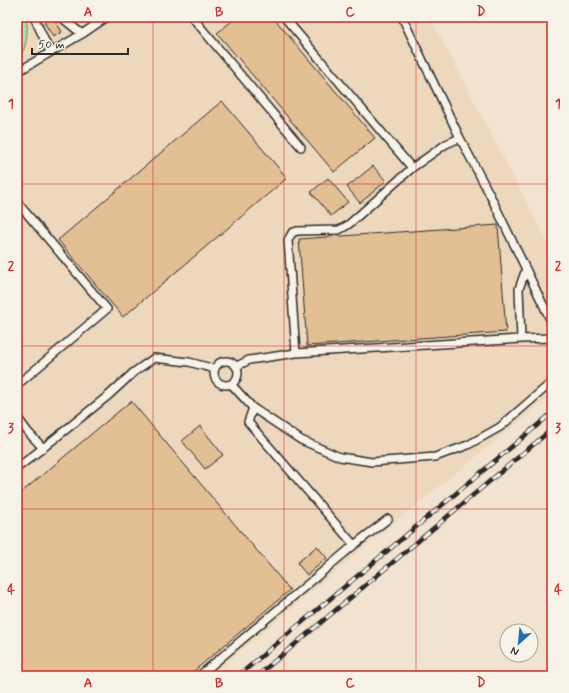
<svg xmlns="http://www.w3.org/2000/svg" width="569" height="693" font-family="Mynerve,sans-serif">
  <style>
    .built { fill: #edd8bd }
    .green { fill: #a6e2a9; stroke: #68866a }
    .building { fill: #e3bf94; stroke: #2b2b2b }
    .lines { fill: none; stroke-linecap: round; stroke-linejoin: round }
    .lane-casing { stroke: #2b2b2b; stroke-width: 10 }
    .lane { stroke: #f7f3e8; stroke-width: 7 }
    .rail-casing { stroke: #2b2b2b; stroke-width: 4.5 }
    .rail { stroke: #f7f3e8; stroke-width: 3; stroke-dasharray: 9; stroke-linecap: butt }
    .grid { fill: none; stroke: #d62828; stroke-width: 1; stroke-opacity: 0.55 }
    .neatline { fill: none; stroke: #d62828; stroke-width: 1.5 }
    .grid-label { font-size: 13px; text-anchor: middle; font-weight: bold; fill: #d62828 }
  </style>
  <rect width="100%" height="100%" fill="#f1e3cf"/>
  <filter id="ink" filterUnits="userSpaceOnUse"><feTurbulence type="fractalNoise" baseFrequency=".025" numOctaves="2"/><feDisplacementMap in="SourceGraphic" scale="8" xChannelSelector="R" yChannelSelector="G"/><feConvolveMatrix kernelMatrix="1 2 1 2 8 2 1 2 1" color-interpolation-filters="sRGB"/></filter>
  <g filter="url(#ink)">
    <!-- built -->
    <path class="built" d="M17,17H430L552,251V395L380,534L210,676H17Z"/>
    <!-- green -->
    <path class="green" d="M17,17H26C29,29 27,51 17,60Z"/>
    <!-- building -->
    <path class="building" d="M53,17L62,32L53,37L44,22Z
      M237,17H273L375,138L334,172L217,33Z
      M222,101L287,178L123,317L58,240Z
      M373,166L386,181L360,203L347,187Z
      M328,178L348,202L331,216L311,192Z
      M498,225L506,332L307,346L299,239Z
      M131,401L290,590L188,676H17V496Z
      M200,426L223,455L205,469L182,441Z
      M317,546L327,558L307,575L297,563Z"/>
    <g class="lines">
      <defs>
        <path id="lane" d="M34,17L50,52
          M61,17L82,34
          M192,17L301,147
          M284,17L412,168L446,144L460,138
          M402,17L460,138L490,195L552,323
          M17,72L82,34L107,17
          M17,202L107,309L17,385
          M521,339L519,289L526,269
          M296,353L521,339L552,338
          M214 373a12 12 0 1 1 24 0a12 12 0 1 1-24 0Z
          M237,366L249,360L296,353L288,240L292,233L297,231L339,230L348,225L412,168
          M231,384L253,408L301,440L340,457L372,462L435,457L468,445L500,427L552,382
          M253,408L248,422L354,545
          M17,417L28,432L43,448
          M17,468L43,448L109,395L134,372L154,358L189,362L215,369
          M199,676L354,545L388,519"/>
      </defs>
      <!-- lane casing -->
      <use href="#lane" class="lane-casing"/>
      <!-- lane -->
      <use href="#lane" class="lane"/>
      <defs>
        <path id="rail" d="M238,676L552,413
          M257,676L552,429"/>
      </defs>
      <!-- rail casing -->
      <use href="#rail" class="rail-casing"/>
      <!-- rail -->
      <use href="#rail" class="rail"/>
    </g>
  </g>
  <!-- grid -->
  <path class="grid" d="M153,17V676M284,17V676M416,17V676M17,184H552M17,346H552M17,509H552"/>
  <!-- margin -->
  <rect width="569" height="693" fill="none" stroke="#f7f3e8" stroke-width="44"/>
  <!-- north arrow -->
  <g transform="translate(519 643) rotate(207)"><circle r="19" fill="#f7f3e8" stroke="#a5a39c"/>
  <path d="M0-3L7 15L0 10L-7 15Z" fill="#1f6fb2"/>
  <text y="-6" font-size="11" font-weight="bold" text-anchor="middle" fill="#2b2b2b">N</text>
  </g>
  <!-- scale -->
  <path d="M32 48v6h96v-6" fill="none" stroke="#2b2b2b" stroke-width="2"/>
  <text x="38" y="48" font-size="12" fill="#2b2b2b" stroke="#f7f3e8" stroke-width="3" paint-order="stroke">50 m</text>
  <rect x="22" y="22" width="525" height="649" class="neatline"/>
  <g class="grid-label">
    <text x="88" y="16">A</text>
    <text x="219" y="16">B</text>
    <text x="350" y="16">C</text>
    <text x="481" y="16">D</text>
    <text x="11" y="108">1</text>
    <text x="558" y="108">1</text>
    <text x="11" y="270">2</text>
    <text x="558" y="270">2</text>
    <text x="11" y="432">3</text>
    <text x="558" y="432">3</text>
    <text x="11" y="594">4</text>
    <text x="558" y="594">4</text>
    <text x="88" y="687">A</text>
    <text x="219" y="687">B</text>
    <text x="350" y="687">C</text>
    <text x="481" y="687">D</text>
  </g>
</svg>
